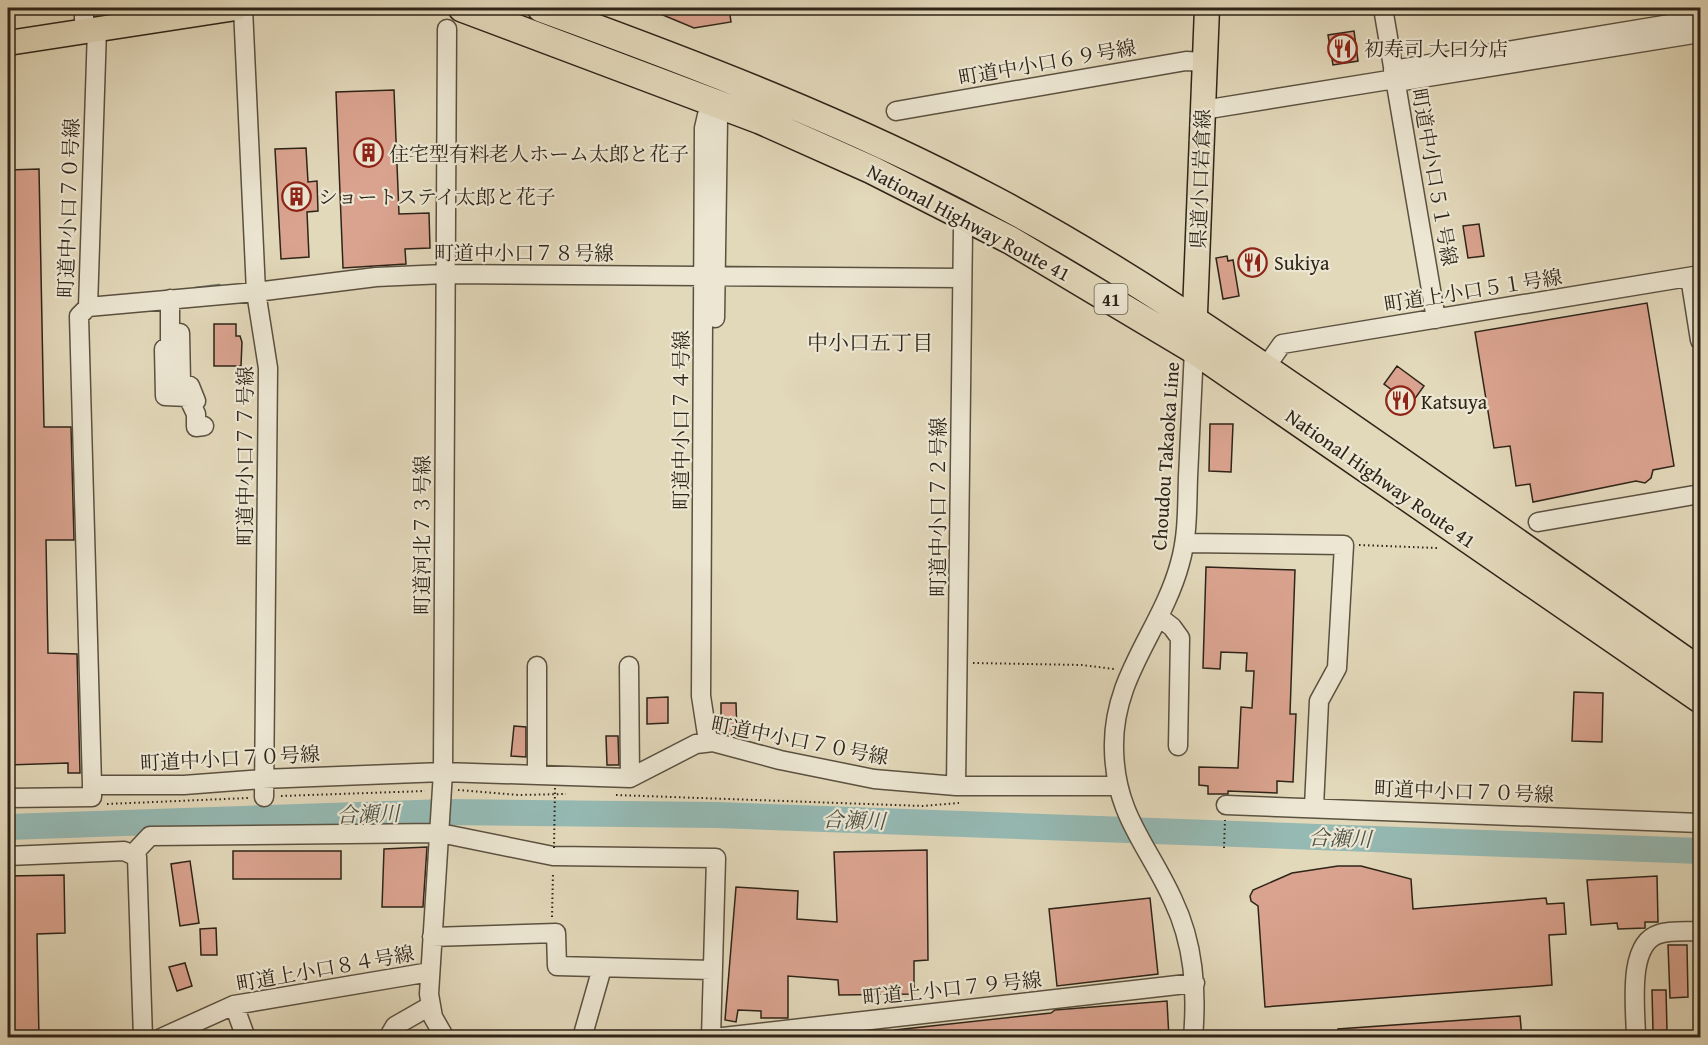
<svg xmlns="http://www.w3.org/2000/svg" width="1708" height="1045" font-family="'Gentium Book Plus','Noto Serif JP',serif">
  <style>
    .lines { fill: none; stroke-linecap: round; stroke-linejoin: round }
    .stream { stroke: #6c7d75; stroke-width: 4.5 }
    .river { stroke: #95b9b3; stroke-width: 26 }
    .building { fill: #daa38f; stroke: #2e2418; stroke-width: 1.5 }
    .minor-casing { stroke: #5b5140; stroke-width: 21 }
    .major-casing { stroke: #2e2418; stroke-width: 27 }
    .highway-casing { stroke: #2e2418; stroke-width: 30 }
    .path { stroke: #2e2418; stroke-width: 2; stroke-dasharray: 1.5 3; stroke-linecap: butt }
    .minor { stroke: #ece6d2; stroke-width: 18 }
    .major { stroke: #e2d8ba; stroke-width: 24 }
    .highway { stroke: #e2d8ba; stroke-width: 27 }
    .path-bridge { stroke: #2e2418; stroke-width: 2; stroke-dasharray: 1.5 3; stroke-linecap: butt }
    .labels { text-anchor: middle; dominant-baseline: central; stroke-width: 4.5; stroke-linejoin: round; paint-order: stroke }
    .shield { fill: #ece6d2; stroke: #675e50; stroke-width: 1.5 }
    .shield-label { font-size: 18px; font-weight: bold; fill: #2e2418 }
    .poi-label { font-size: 20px; fill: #2e2418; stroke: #ece6d2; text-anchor: start }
    .street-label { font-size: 20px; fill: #2e2418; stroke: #ece6d2 }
    .neighbourhood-label { font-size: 21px; fill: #2e2418; stroke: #ece6d2 }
    .water-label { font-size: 21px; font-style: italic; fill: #4d5146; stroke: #ece6d2 }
  </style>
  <rect width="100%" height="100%" fill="#e2d8ba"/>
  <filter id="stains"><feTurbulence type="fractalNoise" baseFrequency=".00333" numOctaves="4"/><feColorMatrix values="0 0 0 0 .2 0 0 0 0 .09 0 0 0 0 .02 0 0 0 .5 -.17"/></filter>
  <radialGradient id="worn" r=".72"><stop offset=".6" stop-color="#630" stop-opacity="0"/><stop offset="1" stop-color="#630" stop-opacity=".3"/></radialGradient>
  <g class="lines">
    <!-- stream -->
    <path class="stream" d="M195,289L219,286"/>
    <!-- river -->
    <path class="river" d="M8,827L447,812L717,815L1700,851"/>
  </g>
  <!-- building -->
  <path class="building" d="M646,8H729L731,22L694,28Z
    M1354,31L1358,61L1333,65L1328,35Z
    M394,90L399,214L429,213L430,248L405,249L406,264L343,268L336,92Z
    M306,148L308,182L317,181L318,211L307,212L309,257L281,259L275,149Z
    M39,169L44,427H71L74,540H46L48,653L77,654L80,773H68V763L8,765V170Z
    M1479,224L1484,256L1468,258L1463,226Z
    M1227,256L1228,261L1233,260L1239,296L1223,299L1216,258Z
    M1647,303L1674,466L1653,470L1651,478L1645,483L1636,481L1533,502L1530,484L1516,486L1510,446L1494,448L1475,332Z
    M214,324H236V336H240L242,342L241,366H214Z
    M1397,366L1424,386L1411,404L1384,384Z
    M1210,424H1233L1231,472L1209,471Z
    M1206,567L1295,570L1290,714H1296L1293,782L1277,781V793L1228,791V794H1208V786L1199,785V767L1238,768L1241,707L1252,708L1254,671H1246L1247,653L1221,652L1220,669L1203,668Z
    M1574,692L1603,693L1602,742L1572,741Z
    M668,697V723L647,724V698Z
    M721,703H736L737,735L721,733Z
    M514,726L526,727V757L511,756Z
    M606,736H618L619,765H607Z
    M427,847L423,907H382L384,849Z
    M927,850L928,960L914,961V994L839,995L838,980L788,976V1018H761V1011L738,1010L736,1022L725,1020L736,887L798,891L797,919L837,922L834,852Z
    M233,851H341V879H233Z
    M190,861L199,923L180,926L171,864Z
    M1338,866H1361L1411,879L1413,909L1546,898L1547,904L1564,903L1566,934L1549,935L1552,985L1265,1007L1258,906L1251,901L1250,896L1253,890L1292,873Z
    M64,875L65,933L37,934L39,1038H8V876Z
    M1657,876L1658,922H1645V928L1618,929L1617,923L1591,925L1587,880Z
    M1150,898L1158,974L1057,986L1049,909Z
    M216,928L217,955H201L200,929Z
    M1668,945H1687L1688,997L1670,998Z
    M185,963L192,986L177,991L169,967Z
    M1652,990H1666L1667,1030L1653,1031Z
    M1167,1001L1169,1038H896L895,1030L1051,1013L1055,1010Z
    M1520,1016L1522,1038H1338V1029Z"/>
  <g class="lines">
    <defs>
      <path id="minor" d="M243,8L256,292L268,368L264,797
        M1383,8L1436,319
        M84,20V8
        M97,29L88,307L79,316L92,785H184L262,779L443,772L630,778L696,744L713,742L780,760L874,779L956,786H1118
        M1393,70L1700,19
        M1203,110L1395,79L1403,81L1700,33
        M896,111L1186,61L1205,62
        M707,115L704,128L701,696L708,741
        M1690,277L1700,340
        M170,299V348L164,349L165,396L188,397L196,414V427L204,426
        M88,307L256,292L376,277L445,274L961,278
        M715,318L718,119
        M180,333L181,382L190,386L196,401
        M1265,368L1282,344L1700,275
        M1538,522L1700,494
        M1185,543L1344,545L1337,668L1319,701L1314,807
        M1159,617L1172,627L1180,638L1178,746
        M629,666L630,778
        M537,775V666
        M956,786L963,230
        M8,798L92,797V785
        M1226,805L1700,823
        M134,853L150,836L440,833L553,856L716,858L711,1038
        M8,856L124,851L137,857L143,1038
        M432,937L556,933L557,966L712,970
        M234,1005L246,1038
        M161,1038L234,1005L430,972
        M388,1038L395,1026L430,1006
        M445,1038L433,1017L429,994L443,772L447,29
        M582,1038L602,968
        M714,1038L1195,983
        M1193,1038C1197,990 1194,944 1173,900C1148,845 1115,815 1114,749C1112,676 1162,630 1180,563C1188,535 1187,506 1188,477C1190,435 1192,392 1194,350
        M1636,1038C1636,1011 1626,944 1659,934C1671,930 1687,932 1700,931"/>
      <path id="major" d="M8,43L236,8
        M1194,338L1207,8"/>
      <path id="highway" d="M462,8L760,120L872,170L1010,240L1194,350L1700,699
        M541,8C695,64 849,123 994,200C1115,264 1228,342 1341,420C1461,503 1581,587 1700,671"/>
    </defs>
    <!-- minor casing -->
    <use href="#minor" class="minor-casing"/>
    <!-- major casing -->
    <use href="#major" class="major-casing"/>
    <!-- highway casing -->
    <use href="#highway" class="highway-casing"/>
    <!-- path -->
    <path class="path" d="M1359,545L1437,548
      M973,663L1082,665L1114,669
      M458,790L519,795L566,794
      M616,795L923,806L959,803
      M281,796L425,791
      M107,804L248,798
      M1224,848L1225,820
      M552,917L553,872"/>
    <!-- minor -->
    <use href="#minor" class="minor"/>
    <!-- major -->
    <use href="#major" class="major"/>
    <!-- highway -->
    <use href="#highway" class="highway"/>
    <!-- path-bridge -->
    <path class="path-bridge" d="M554,848L555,787"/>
  </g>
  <!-- icons -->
  <defs>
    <symbol id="restaurant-ring" viewBox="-11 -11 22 22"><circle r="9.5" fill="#ece6d2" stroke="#8f2418" stroke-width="1.5"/><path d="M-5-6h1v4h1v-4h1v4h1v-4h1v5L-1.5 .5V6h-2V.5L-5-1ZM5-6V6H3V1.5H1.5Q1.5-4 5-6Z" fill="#8f2418"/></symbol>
    <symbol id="building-ring" viewBox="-11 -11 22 22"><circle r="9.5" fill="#ece6d2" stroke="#8f2418" stroke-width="1.5"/><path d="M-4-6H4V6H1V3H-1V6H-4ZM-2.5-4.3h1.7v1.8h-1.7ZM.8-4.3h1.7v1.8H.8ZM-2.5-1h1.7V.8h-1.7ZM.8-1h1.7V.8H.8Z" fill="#8f2418"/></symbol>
  </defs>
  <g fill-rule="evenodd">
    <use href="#restaurant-ring" x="1326" y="32" width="33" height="33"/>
    <use href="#building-ring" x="352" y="136" width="33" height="33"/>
    <use href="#building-ring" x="280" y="180" width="33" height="33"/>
    <use href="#restaurant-ring" x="1236" y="246" width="33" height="33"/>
    <use href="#restaurant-ring" x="1384" y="384" width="33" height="33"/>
  </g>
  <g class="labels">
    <!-- shield labels -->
    <rect class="shield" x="1094.5" y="284" width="33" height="30" rx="4.5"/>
    <g class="shield-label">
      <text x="1111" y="299">41</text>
    </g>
    <!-- poi labels -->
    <g class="poi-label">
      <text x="1364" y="48">初寿司 大口分店</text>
      <text x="389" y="153">住宅型有料老人ホーム太郎と花子</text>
      <text x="318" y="196">ショートステイ太郎と花子</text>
      <text x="1274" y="262">Sukiya</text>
      <text x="1421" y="401">Katsuya</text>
    </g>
    <!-- street labels -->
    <g class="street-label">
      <text transform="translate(1047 62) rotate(-10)">町道中小口６９号線</text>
      <text transform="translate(1435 177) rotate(80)">町道中小口５１号線</text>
      <text transform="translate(1200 179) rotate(-88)">県道小口岩倉線</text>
      <text transform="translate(68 208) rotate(-88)">町道中小口７０号線</text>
      <text transform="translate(969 222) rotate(28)">National Highway Route 41</text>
      <text x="524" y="252">町道中小口７８号線</text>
      <text transform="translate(1473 290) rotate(-9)">町道上小口５１号線</text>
      <text transform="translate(680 420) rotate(-90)">町道中小口７４号線</text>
      <text transform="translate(244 456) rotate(-90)">町道中小口７７号線</text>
      <text transform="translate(1165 456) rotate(-86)">Choudou Takaoka Line</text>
      <text transform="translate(1381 478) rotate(35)">National Highway Route 41</text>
      <text transform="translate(937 507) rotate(-90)">町道中小口７２号線</text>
      <text transform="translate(421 535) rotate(-90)">町道河北７３号線</text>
      <text transform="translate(800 740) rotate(11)">町道中小口７０号線</text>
      <text transform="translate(230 758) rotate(-3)">町道中小口７０号線</text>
      <text transform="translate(1464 791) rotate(2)">町道中小口７０号線</text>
      <text transform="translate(325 968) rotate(-10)">町道上小口８４号線</text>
      <text transform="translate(952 988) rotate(-6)">町道上小口７９号線</text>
    </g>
    <!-- neighbourhood labels -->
    <g class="neighbourhood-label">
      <text x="870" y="342">中小口五丁目</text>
    </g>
    <!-- water labels -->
    <g class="water-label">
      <text transform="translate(368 814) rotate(-2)">合瀬川</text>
      <text transform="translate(854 820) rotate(2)">合瀬川</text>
      <text transform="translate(1340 838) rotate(2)">合瀬川</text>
    </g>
  </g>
  <!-- margin -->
  <rect width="1708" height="1045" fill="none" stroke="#e2d8ba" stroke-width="30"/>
  <rect x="9" y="9" width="1690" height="1027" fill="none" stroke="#2e2418" stroke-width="3"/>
  <rect x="15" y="15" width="1678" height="1015" fill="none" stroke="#2e2418" stroke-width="1.5"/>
  <rect width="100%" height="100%" filter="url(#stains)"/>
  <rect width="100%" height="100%" fill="url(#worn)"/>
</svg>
